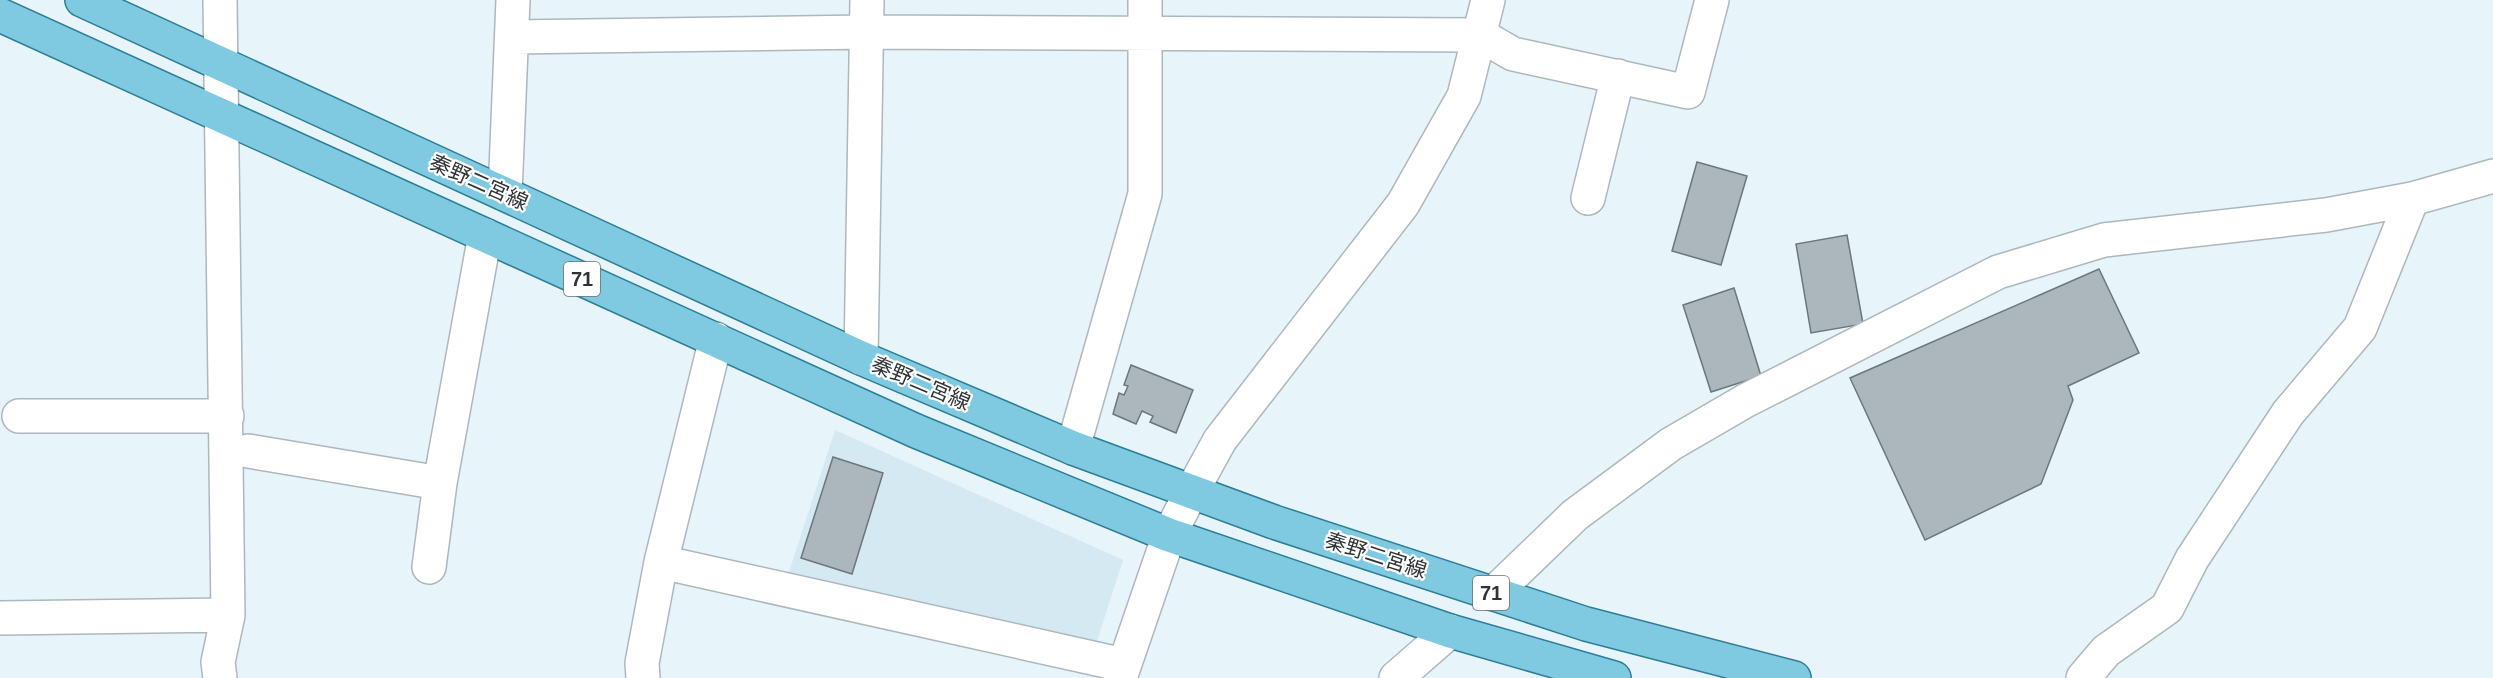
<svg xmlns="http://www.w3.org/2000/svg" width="2493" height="678" font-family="Arial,'Noto Sans JP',sans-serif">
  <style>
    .built { fill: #d4e9f2 }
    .building { fill: #abb7bc; stroke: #6b777b; stroke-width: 1.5 }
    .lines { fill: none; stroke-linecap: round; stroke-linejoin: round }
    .minor-casing { stroke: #acb8bd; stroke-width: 36 }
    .major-casing { stroke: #2b7e97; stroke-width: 36 }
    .minor { stroke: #fff; stroke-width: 33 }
    .major { stroke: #7fcae0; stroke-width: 33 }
    .labels { text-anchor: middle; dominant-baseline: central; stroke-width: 4.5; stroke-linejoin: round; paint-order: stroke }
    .shield { fill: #fefefe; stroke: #6c7071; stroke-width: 1.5 }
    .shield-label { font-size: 20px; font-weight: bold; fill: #2e3335 }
    .street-label { font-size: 21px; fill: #2e3335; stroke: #fefefe }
  </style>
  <rect width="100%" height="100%" fill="#e7f4f9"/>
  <!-- built -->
  <path class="built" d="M835,430L1123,560L1096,644L788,575Z"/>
  <!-- building -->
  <path class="building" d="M1697,162L1747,176L1721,265L1672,251Z
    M1847,235L1863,324L1811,333L1796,244Z
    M2099,269L2139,353L2068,386L2073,400L2041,484L1925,540L1850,378Z
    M1734,288L1761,376L1711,392L1683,305Z
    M1131,365L1193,390L1176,433L1150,422L1153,416L1142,411L1136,424L1113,414L1119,393L1124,395L1128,386L1124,385Z
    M833,457L883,473L852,574L801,558Z"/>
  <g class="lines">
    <defs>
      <path id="minor" d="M512,37L866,32L1480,35L1513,54L1688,92L1712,0
        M505,194L513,0
        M1588,198L1618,76
        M861,358L867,0
        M19,416H227
        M1073,448L1145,194V0
        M248,451L440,483
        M661,562L1124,665
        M429,567L440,483L485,235
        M1493,594L1575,515L1671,444L1745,401L1998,272L2104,240L2326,215L2412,199L2493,176
        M0,618L228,615
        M220,678L218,662L228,615L220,0
        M643,678L642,663L661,562L716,339
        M1120,678L1169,535L1192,491L1220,440L1403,204L1464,96L1488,0
        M1396,678L1450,631
        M2083,678L2106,651L2167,608L2192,559L2288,413L2360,328L2412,199"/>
      <path id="major" d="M82,0L861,358L1073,448L1274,522L1586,624L1794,678
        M0,15L916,431L1169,535L1450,631L1614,678"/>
    </defs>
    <!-- minor casing -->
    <use href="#minor" class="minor-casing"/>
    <!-- major casing -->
    <use href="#major" class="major-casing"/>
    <!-- minor -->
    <use href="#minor" class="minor"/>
    <!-- major -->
    <use href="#major" class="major"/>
  </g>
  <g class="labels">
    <!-- shield labels -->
    <g class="shield">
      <rect x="564" y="262" width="36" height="34" rx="4.5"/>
      <rect x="1473" y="576" width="36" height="34" rx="4.5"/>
    </g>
    <g class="shield-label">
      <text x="582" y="279">71</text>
      <text x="1491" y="593">71</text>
    </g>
    <!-- street labels -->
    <g class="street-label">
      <text transform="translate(479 182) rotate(24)">秦野二宮線</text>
      <text transform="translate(921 383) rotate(23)">秦野二宮線</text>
      <text transform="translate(1376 555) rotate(18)">秦野二宮線</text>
    </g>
  </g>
</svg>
